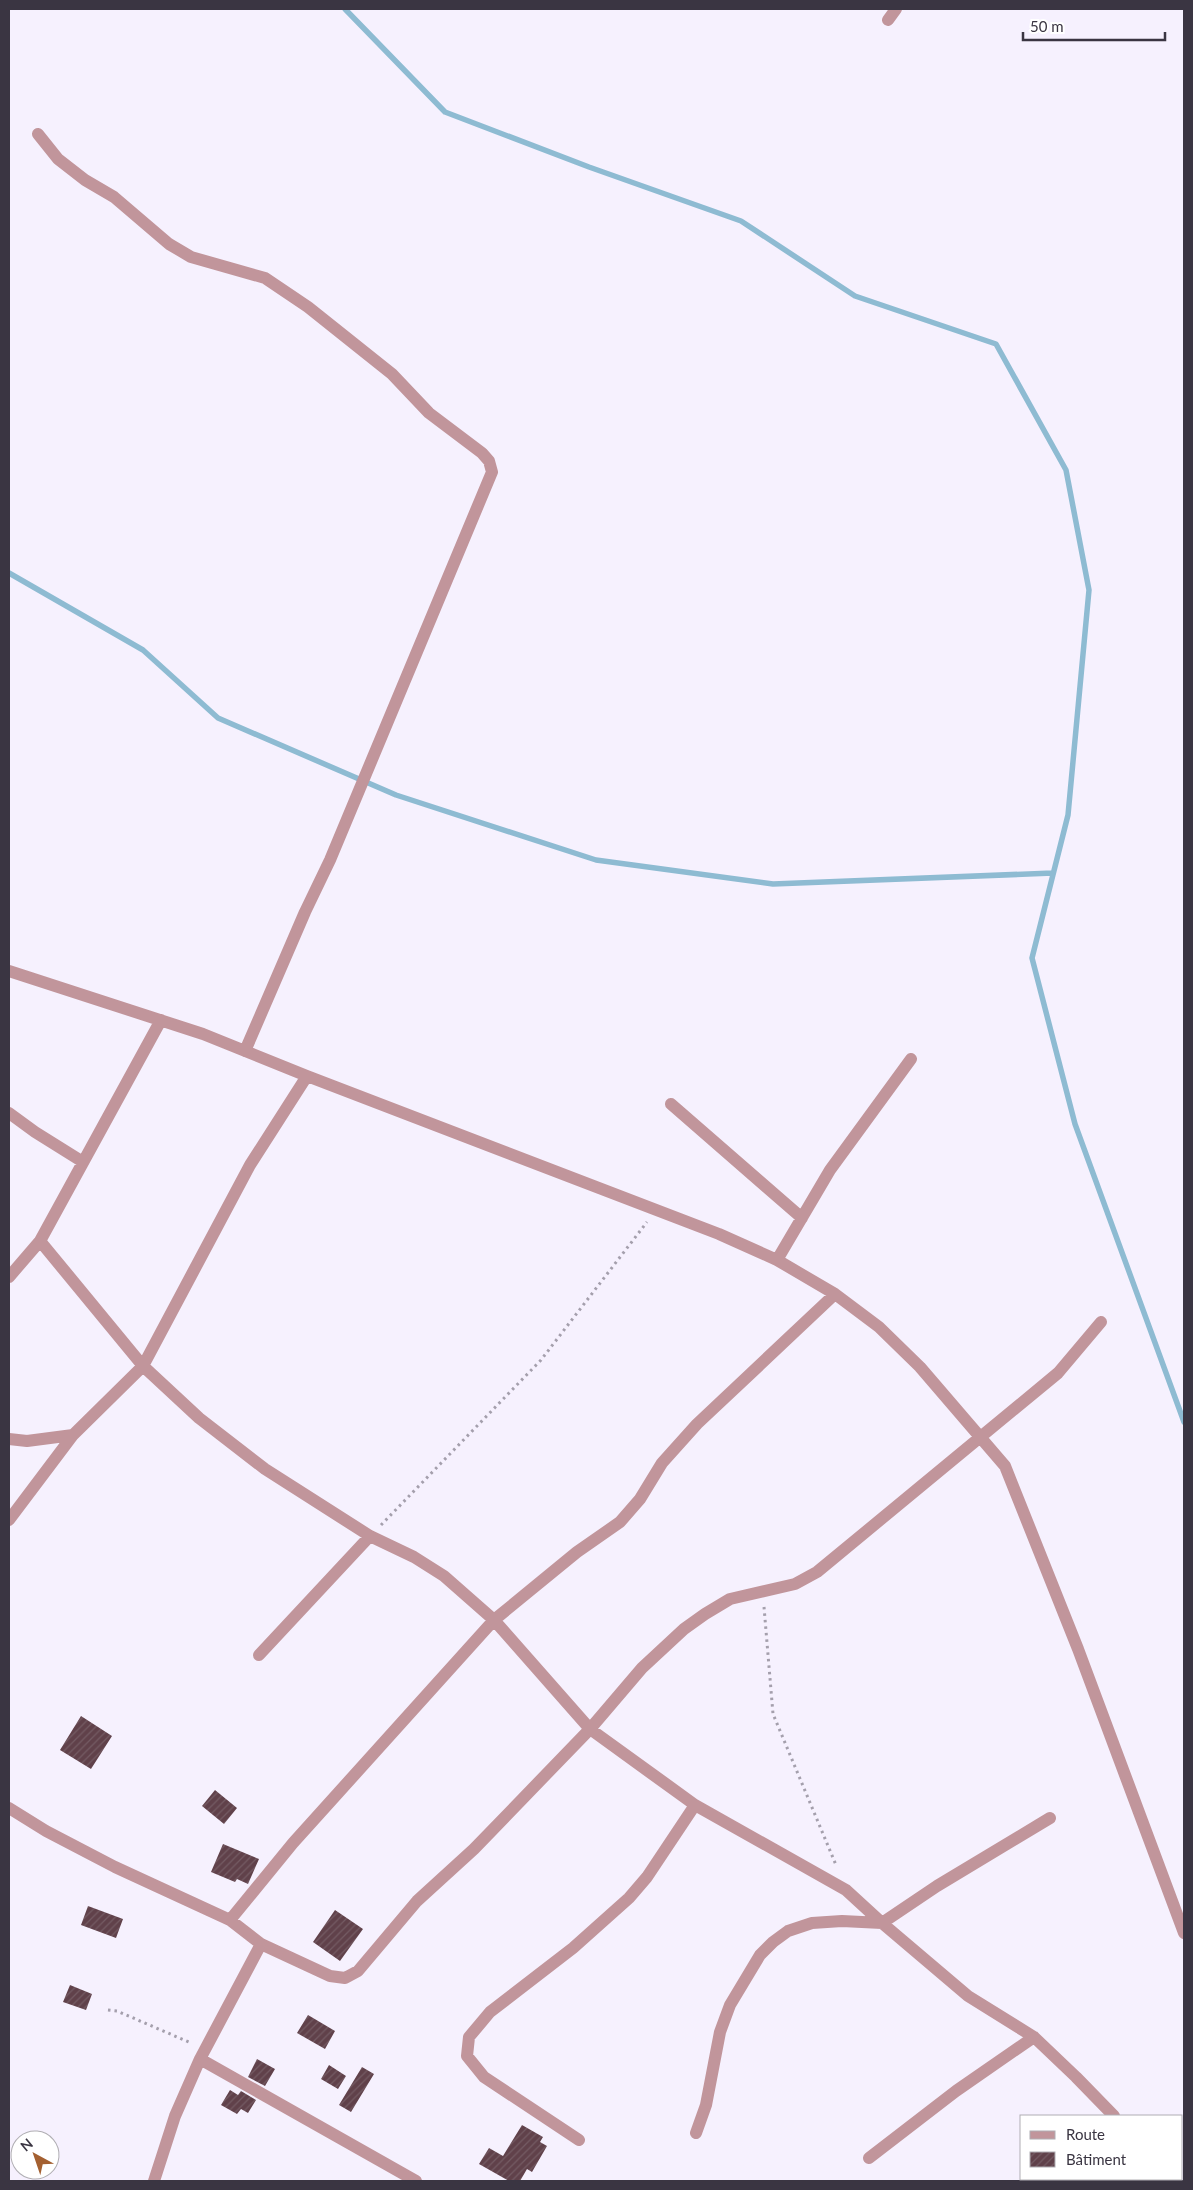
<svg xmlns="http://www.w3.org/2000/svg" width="1193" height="2190" font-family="Lato,sans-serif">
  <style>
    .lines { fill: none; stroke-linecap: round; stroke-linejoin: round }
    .stream { stroke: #8ebbd2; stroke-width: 5.5 }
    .building { fill: url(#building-hatch) }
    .path { stroke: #a49fac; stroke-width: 3; stroke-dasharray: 2.5 4; stroke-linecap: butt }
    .minor { stroke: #c1959b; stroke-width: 12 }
  </style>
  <defs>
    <pattern id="building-hatch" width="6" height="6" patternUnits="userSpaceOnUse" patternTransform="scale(1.25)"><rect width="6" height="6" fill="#60414a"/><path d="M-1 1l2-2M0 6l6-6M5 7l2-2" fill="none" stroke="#745b63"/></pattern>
  </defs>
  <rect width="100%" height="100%" fill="#f6f1fe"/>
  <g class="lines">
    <!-- stream -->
    <path class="stream" d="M345,9L445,112L589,167L741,221L855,296L996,344L1066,470L1089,590L1068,815L1032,958L1075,1124L1184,1422
      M9,573L143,650L218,718L396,795L596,860L773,884L1053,873"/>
  </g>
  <!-- building -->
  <path class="building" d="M81,1716L112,1736L91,1769L60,1750Z
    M215,1790L237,1808L224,1824L202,1806Z
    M223,1844L259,1859L248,1884L237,1879L235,1882L211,1872Z
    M88,1906L123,1919L116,1938L81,1925Z
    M335,1910L363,1929L340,1961L313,1942Z
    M70,1985L92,1994L86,2010L63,2002Z
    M308,2015L335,2031L325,2049L297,2033Z
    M257,2059L275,2069L265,2086L248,2077Z
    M329,2065L346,2076L338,2089L321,2079Z
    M362,2067L374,2074L351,2112L339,2105Z
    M230,2090L238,2095L241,2091L256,2100L248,2113L241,2109L237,2114L221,2105Z
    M522,2125L543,2137L540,2142L547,2146L532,2172L527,2169L520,2181H509L479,2164L489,2148L503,2156Z"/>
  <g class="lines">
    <!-- path -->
    <path class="path" d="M381,1525L541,1360L647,1222
      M764,1607L773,1714L836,1865
      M108,2010L117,2011L191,2043"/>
    <!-- minor -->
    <path class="minor" d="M888,20L896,9
      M38,134L58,159L85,180L114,197L169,244L191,257L265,278L308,307L392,374L429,413L482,453L489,461L492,472L330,860L305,912L245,1051
      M9,971L203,1034L307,1076L719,1234L777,1260L835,1294L879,1327L920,1367L1005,1466L1078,1649L1184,1933
      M671,1104L802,1218
      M9,1113L35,1132L83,1162
      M40,1241L143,1366L199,1418L265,1469L370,1536L414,1557L444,1576L494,1620L590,1729L695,1805L846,1890L882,1923L968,1996L1034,2037L1076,2077L1114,2116
      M777,1260L830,1170L911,1059
      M9,1277L40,1241L161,1020
      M9,1439L27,1441L73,1435
      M9,1520L73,1435L143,1366L250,1165L307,1076
      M259,1655L370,1536
      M9,1808L46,1831L115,1867L230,1920L261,1944L330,1976L345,1978L358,1971L417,1901L474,1849L590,1729L642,1668L684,1629L705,1614L730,1599L795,1584L817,1572L1058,1373L1101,1322
      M230,1920L293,1843L494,1620L577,1552L620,1522L640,1499L662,1463L697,1424L835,1294
      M200,2059L416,2181
      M696,2133L706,2105L720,2032L730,2005L760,1955L773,1942L788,1931L812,1923L842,1921L882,1923L937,1886L1050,1818
      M579,2140L484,2077L467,2056L469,2037L490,2012L573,1948L629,1898L647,1877L695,1805
      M869,2158L956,2091L1034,2037
      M1167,2179L1169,2181
      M154,2181L175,2116L200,2059L261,1944
      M1038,2181L1041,2179"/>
  </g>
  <!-- border -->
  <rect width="1193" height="2190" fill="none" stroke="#3a3542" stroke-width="20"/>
  <!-- legend -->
  <rect x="1020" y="2115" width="162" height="65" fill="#ffffff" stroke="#b0aeb3"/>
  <rect x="1030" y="2131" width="25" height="8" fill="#c1959b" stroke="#b0aeb3"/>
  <text x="1066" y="2140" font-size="15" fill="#3a3542">Route</text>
  <rect x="1030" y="2152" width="25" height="15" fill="url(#building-hatch)" stroke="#b0aeb3"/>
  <text x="1066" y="2165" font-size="15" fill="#3a3542">Bâtiment</text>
  <!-- north arrow -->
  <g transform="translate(35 2155) rotate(320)"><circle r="24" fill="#ffffff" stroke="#b0aeb3"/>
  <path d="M0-4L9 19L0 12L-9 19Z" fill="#a46031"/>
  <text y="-8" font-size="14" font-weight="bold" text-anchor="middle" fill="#3a3542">N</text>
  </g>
  <!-- scale -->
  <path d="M1023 32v8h142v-8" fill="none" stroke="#3a3542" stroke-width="2.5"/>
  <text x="1030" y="32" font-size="15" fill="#3a3542" stroke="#ffffff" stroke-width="4" paint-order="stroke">50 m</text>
</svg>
